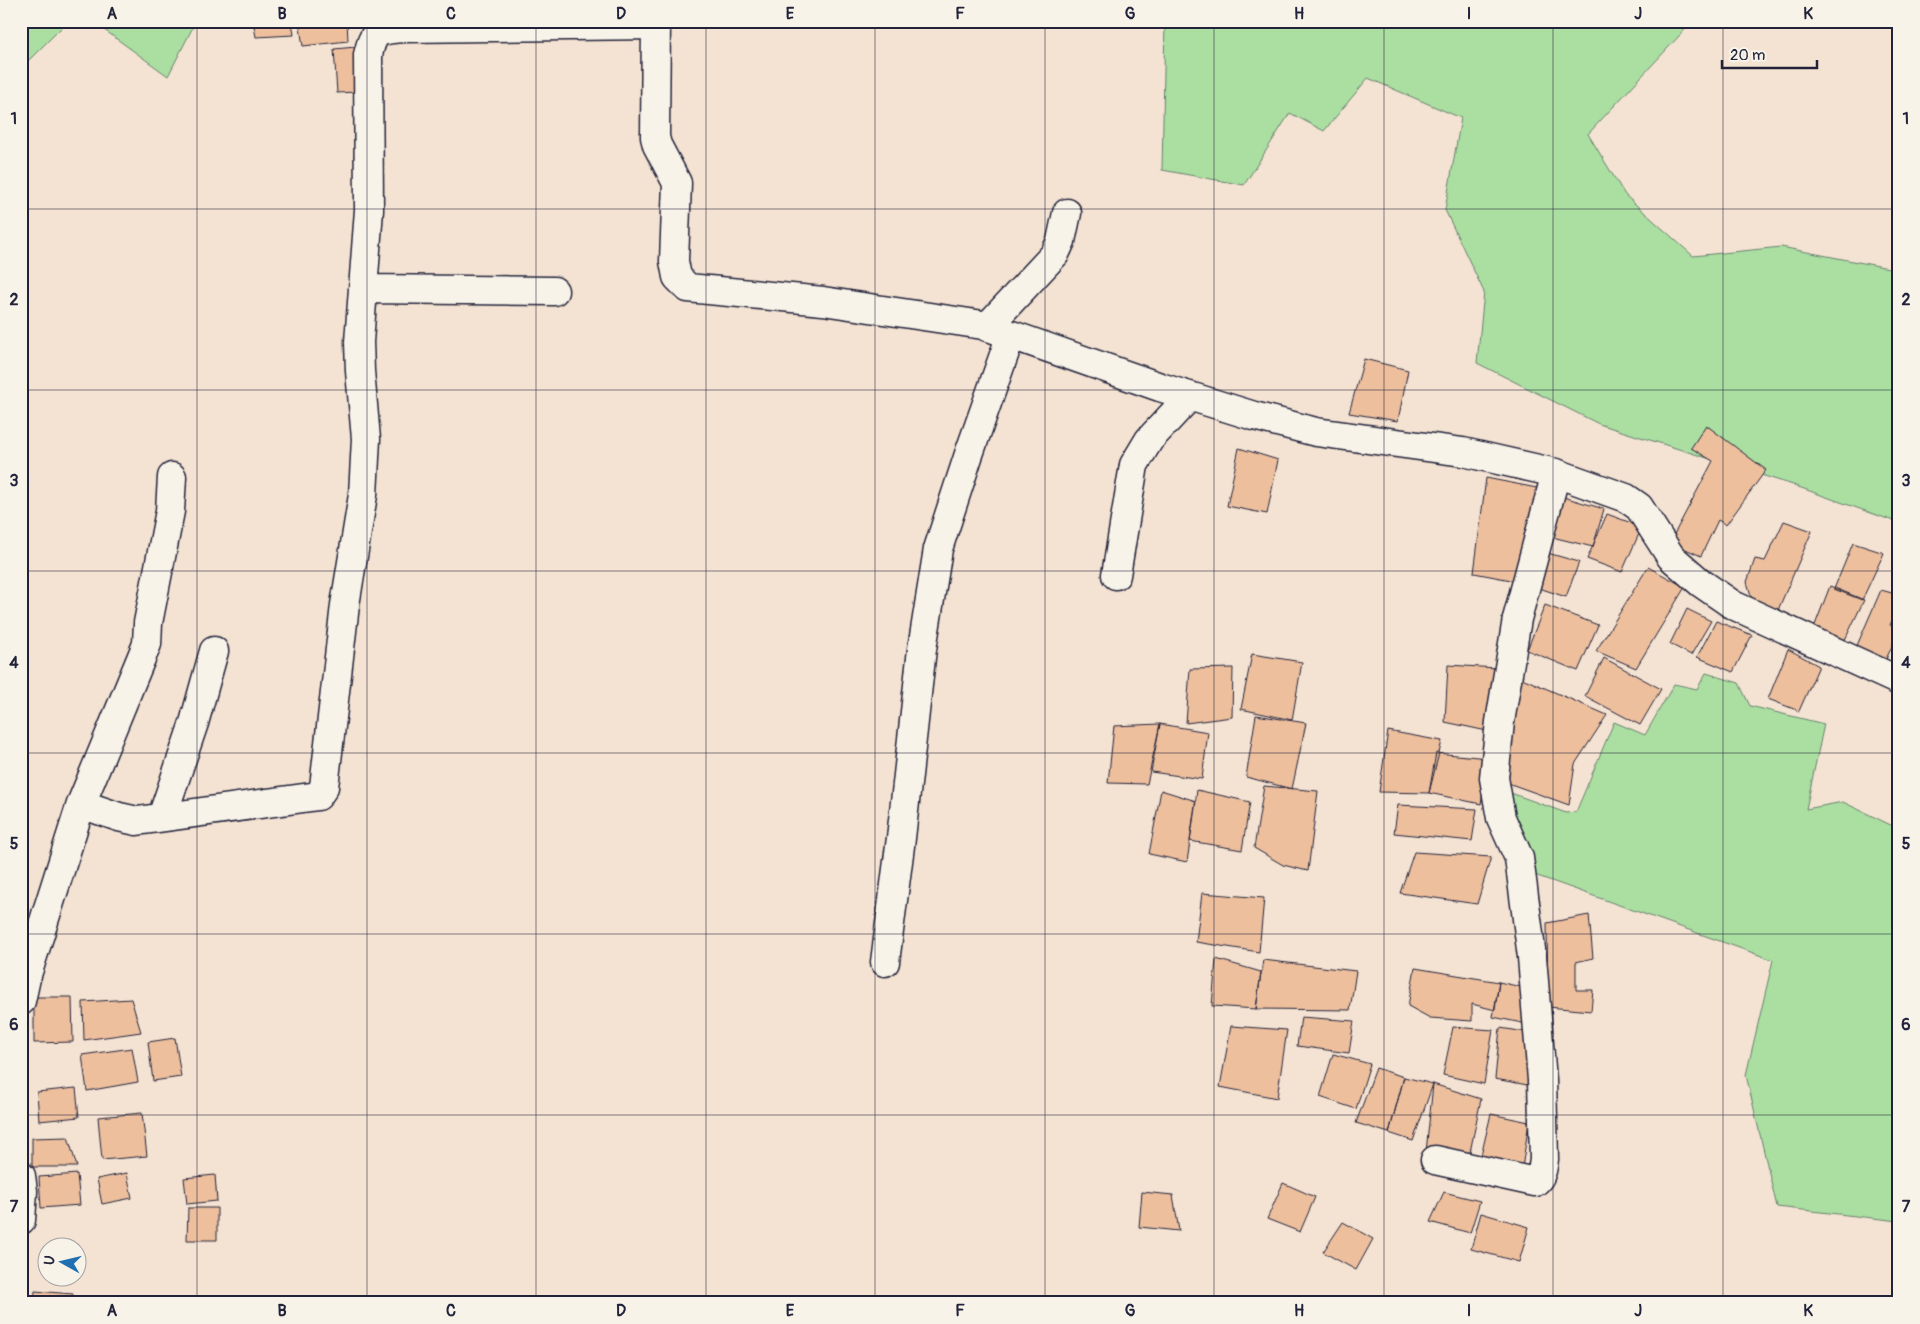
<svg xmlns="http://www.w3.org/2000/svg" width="1920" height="1324" font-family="Pangolin,sans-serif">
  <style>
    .green { fill: #abdfa1; stroke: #66806e }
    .building { fill: #edbf9d; stroke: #22223b }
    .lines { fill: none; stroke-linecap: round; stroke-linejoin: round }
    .minor-casing { stroke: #22223b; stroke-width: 31 }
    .minor { stroke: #f7f3e8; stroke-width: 28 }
    .grid { fill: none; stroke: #22223b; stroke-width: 1; stroke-opacity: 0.55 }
    .neatline { fill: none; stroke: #22223b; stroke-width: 2 }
    .grid-label { font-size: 16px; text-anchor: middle; font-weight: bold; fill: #22223b }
  </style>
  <rect width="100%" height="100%" fill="#f4e3d2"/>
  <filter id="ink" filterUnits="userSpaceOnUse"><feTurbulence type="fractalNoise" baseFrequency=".02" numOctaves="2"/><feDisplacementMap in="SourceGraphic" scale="10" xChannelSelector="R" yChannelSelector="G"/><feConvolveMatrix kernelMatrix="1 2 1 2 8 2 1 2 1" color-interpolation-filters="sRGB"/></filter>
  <g filter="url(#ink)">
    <!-- green -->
    <path class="green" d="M21,21H68L21,68Z
      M92,21H196L168,76Z
      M1165,21H1693L1588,134L1625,195L1693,256L1781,247L1899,270V523L1793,485L1599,424L1477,363L1484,292L1445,210L1461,118L1368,78L1324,131L1290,113L1244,185L1162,170Z
      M1706,673L1739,683L1750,706L1824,724L1806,809L1843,802L1899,829V1221L1777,1207L1746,1075L1773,960L1532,874L1508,792L1566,813L1576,812L1614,722L1645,735L1674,684L1697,689Z"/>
    <!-- building -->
    <path class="building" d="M253,21H292L294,35L256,37Z
      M299,21H347L348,41L303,46Z
      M356,47L357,92L337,93L334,49Z
      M1364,359L1408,370L1398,421L1349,413Z
      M1706,425L1766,470L1726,525L1718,520L1701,556L1670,542L1713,461L1691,448Z
      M1239,448L1278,460L1267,514L1227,506Z
      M1486,478L1552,491L1527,583L1474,573Z
      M1560,496L1604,509L1593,547L1552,537Z
      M1607,514L1642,527L1622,572L1587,559Z
      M1784,521L1812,531L1778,610L1753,602L1747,582L1755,559L1765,561Z
      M1853,543L1884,553L1862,600L1834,589Z
      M1544,552L1579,562L1566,597L1533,586Z
      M1648,567L1685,587L1636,668L1596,651Z
      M1830,586L1864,600L1841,648L1812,633Z
      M1881,590L1899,595V606L1890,625L1899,631L1881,670L1852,657Z
      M1545,605L1598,625L1578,671L1527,650Z
      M1687,609L1711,621L1691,655L1670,644Z
      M1716,621L1752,635L1733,672L1697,657Z
      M1788,649L1819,666L1799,711L1768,699Z
      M1252,654L1302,662L1292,720L1241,709Z
      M1604,658L1661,689L1640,725L1585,696Z
      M1448,665L1497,668L1487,731L1445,722Z
      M1233,668L1232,717L1186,723L1190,669Z
      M1515,675L1607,715L1575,764L1569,805L1508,783L1506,728Z
      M1256,715L1306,723L1292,789L1246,777Z
      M1160,724L1208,732L1202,779L1151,772Z
      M1160,724L1147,784L1108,783L1114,726Z
      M1388,731L1442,741L1429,793L1379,792Z
      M1436,753L1488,758L1481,804L1429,793Z
      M1264,786L1318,791L1308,871L1283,865L1254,848Z
      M1161,790L1196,801L1187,862L1149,854Z
      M1197,790L1250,802L1242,850L1190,841Z
      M1398,805L1477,809L1472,841L1394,833Z
      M1414,852L1491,857L1477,904L1400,893Z
      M1202,893L1264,898L1259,952L1196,942Z
      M1589,915L1593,958L1576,962V990H1593L1591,1011L1548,1007L1547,923Z
      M1216,959L1261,972L1256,1009L1212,1006Z
      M1263,960L1356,971L1350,1010L1256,1009Z
      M1415,968L1499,982L1495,1010L1472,1004V1021L1430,1018L1408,1006Z
      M1499,982L1530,989L1527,1024L1493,1017Z
      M34,997H72L73,1042L34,1043Z
      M131,999L141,1032L84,1040L83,1002Z
      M1301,1017L1354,1021L1349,1053L1297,1046Z
      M1231,1026L1287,1030L1277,1098L1220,1087Z
      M1453,1027L1493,1030L1484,1084L1443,1075Z
      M1500,1028L1533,1033V1086L1495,1079Z
      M175,1038L181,1077L153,1081L148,1042Z
      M132,1048L138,1082L87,1091L82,1055Z
      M1333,1054L1370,1064L1356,1109L1320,1097Z
      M1376,1068L1404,1077L1389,1133L1356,1123Z
      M1404,1077L1433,1084L1413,1141L1389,1133Z
      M1433,1084L1481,1099L1469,1157L1426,1152Z
      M76,1088L79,1117L39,1121L37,1092Z
      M142,1113L147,1156L102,1160L98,1117Z
      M1491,1114L1529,1122L1522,1168L1480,1160Z
      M68,1137L77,1167H32V1138Z
      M127,1173L132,1198L102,1204L97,1179Z
      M77,1174L80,1205L41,1208L39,1177Z
      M215,1175L217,1201L187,1204L184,1178Z
      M1283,1183L1315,1197L1300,1232L1267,1219Z
      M1142,1192L1173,1195L1179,1231L1139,1227Z
      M1444,1192L1480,1201L1470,1233L1430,1222Z
      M188,1208H217V1240H187Z
      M1481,1213L1529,1227L1519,1262L1471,1249Z
      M1343,1222L1373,1239L1356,1270L1323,1252Z
      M35,1291L73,1294L72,1303H34Z"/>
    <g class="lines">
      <defs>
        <path id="minor" d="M656,21L655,137L657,145L677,183L674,261L677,277L688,288L823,301L983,325L1160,387L1254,416L1316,432L1463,452L1556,473L1626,498L1639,507L1671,557L1701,583L1733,605L1899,681
          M363,289L554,291
          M987,327L1055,254L1061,241L1067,213
          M1116,575L1134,465L1149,440L1190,396
          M81,804L119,817L137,821L318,796L324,787L345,605L363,495L366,439L360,371L359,342L369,210L368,55C374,29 378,31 403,28L656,25
          M162,817L194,723L214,651
          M885,962L901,838L922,649L938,549L969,454L1011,335
          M21,1001L26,978L81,804L147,644L148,623L170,511L172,477
          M1435,1160L1535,1182C1542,1177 1543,1167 1544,1159L1542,1080L1532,957L1519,858L1501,818L1494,778L1500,722L1517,619L1556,473
          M21,1176L23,1191L21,1220"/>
      </defs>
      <!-- minor casing -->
      <use href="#minor" class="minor-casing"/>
      <!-- minor -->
      <use href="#minor" class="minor"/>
    </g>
  </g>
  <!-- grid -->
  <path class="grid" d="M197,21V1303M367,21V1303M536,21V1303M706,21V1303M875,21V1303M1045,21V1303M1214,21V1303M1384,21V1303M1553,21V1303M1723,21V1303M21,209H1899M21,390H1899M21,571H1899M21,753H1899M21,934H1899M21,1115H1899"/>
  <!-- margin -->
  <rect width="1920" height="1324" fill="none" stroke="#f7f3e8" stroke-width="55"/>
  <!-- north arrow -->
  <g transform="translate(62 1262) rotate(278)"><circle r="24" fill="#f7f3e8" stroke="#a29fa3"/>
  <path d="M0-4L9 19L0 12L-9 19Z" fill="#1f6fb2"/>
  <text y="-8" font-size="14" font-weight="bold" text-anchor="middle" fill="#22223b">U</text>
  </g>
  <!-- scale -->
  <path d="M1722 60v8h95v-8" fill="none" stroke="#22223b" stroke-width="2.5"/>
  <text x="1730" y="60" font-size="15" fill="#22223b" stroke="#f7f3e8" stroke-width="4" paint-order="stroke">20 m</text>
  <rect x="28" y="28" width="1864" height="1268" class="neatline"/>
  <g class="grid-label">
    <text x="112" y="19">A</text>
    <text x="282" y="19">B</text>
    <text x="451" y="19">C</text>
    <text x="621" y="19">D</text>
    <text x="790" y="19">E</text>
    <text x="960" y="19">F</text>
    <text x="1130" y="19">G</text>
    <text x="1299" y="19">H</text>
    <text x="1469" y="19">I</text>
    <text x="1638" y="19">J</text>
    <text x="1808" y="19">K</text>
    <text x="14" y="124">1</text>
    <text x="1906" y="124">1</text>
    <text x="14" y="305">2</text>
    <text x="1906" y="305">2</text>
    <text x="14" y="486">3</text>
    <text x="1906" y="486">3</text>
    <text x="14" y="668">4</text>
    <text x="1906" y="668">4</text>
    <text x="14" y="849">5</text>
    <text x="1906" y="849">5</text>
    <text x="14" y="1030">6</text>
    <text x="1906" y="1030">6</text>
    <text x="14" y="1212">7</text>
    <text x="1906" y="1212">7</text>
    <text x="112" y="1316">A</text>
    <text x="282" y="1316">B</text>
    <text x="451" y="1316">C</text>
    <text x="621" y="1316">D</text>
    <text x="790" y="1316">E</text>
    <text x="960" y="1316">F</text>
    <text x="1130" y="1316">G</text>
    <text x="1299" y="1316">H</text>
    <text x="1469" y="1316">I</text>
    <text x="1638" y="1316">J</text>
    <text x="1808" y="1316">K</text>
  </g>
</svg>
